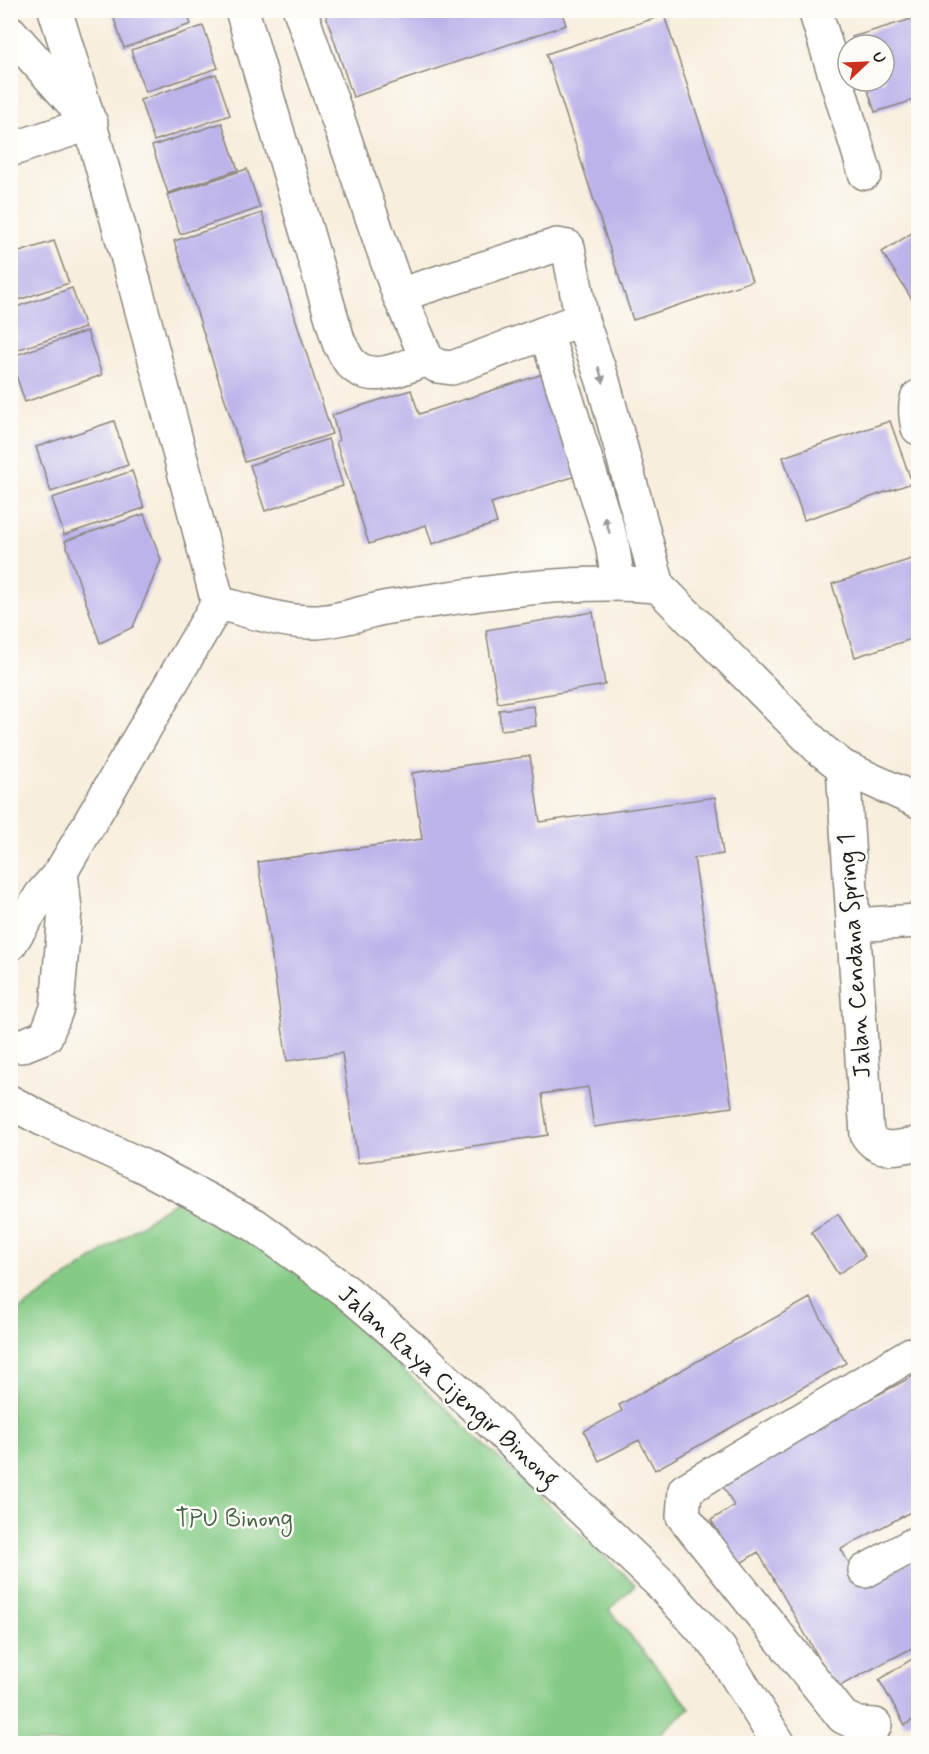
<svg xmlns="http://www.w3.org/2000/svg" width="929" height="1754" font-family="Mynerve,sans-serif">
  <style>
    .green { fill: #85cb86; stroke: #507451; stroke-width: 1.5 }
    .building { fill: #bbb3ea }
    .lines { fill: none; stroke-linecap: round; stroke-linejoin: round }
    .minor-casing { stroke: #8a857c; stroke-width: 36 }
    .minor { stroke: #fff; stroke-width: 33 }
    .oneway { fill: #999 }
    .labels { text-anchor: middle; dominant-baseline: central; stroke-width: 5; stroke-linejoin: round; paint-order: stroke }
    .street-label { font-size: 24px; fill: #1c1c1c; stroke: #fdfcf7 }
    .park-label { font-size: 24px; fill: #466246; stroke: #fdfcf7 }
  </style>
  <rect width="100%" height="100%" fill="#fdfcf7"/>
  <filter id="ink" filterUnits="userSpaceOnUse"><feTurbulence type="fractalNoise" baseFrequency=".0167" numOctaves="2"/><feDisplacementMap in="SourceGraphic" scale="12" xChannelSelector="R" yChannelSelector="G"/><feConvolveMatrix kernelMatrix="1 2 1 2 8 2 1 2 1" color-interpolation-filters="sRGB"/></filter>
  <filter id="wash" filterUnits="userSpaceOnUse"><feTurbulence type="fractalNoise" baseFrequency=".008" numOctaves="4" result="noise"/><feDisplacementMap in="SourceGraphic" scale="24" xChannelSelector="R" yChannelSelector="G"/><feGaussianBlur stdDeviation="1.35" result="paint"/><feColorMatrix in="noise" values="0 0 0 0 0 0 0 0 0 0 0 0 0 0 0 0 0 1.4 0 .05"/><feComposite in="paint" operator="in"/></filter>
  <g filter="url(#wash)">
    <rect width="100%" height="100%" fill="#f8eedd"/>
    <!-- green -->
    <path class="green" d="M177,1200L290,1264L635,1585L609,1610L690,1708L649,1743H11L10,1317Z"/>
    <g id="blocks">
      <!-- building -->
      <path class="building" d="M111,10H186L191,24L124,48Z
        M324,10H561L566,25L353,97Z
        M664,15L752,281L633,320L546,54Z
        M918,17V99L875,112L865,81H884V45H854L852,37Z
        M203,26L218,68L145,92L131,50Z
        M216,74L230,115L154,141L140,100Z
        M222,123L238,170L168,193L152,146Z
        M247,169L260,208L180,234L167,195Z
        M262,213L332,434L245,462L174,241Z
        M918,229V309L882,252Z
        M54,241L69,283L10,303V255Z
        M72,288L85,328L10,352V309Z
        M87,331L102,375L25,402L10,357Z
        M543,374L576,476L491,503L497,523L432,544L426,525L369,544L336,442L339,440L332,415L411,390L419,414Z
        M114,421L128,465L51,492L36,447Z
        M890,421L912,483L804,520L783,457Z
        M328,439L343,486L265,511L250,465Z
        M132,471L144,508L64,535L52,498Z
        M144,514L161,560L133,627L100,643L65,541Z
        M918,557V637L855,657L832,584Z
        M593,612L605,685L498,703L486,630Z
        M534,706L536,726L501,730L499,710Z
        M530,756L540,822L715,797L723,854L694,858L732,1107L594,1127L588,1087L542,1094L548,1135L358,1163L342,1053L287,1061L258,862L422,839L412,773Z
        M838,1214L865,1256L838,1274L811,1232Z
        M810,1298L846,1363L655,1470L639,1440L599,1461L584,1431L622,1411L619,1405Z
        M917,1374L918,1377V1508L841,1549L862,1586L918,1557V1645L836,1688L758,1552L738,1565L711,1520L734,1506L719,1479Z
        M918,1655V1717L905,1725L879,1680Z"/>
    </g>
  </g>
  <g filter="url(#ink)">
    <use href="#blocks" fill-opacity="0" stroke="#8a857c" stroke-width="1.5"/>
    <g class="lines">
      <defs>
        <path id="minor" d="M55,10C117,206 167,405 218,603C251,611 283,623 317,622C341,621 365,611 389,607C478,594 568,578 658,586
          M242,10L339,343C343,349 346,358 351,363C372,385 403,367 427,359
          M300,10L399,295L557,245L568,247L582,320L603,381L658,586L820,749L843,767L918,801
          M815,10L865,173
          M10,32L82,113
          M10,150L91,123
          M399,295L427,359L437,366L452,368L566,325
          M546,333L612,543L618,582
          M918,397C914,405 916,419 918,428
          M843,767L867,1135C881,1155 897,1146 918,1144
          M853,925L918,921
          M10,944L41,895L61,872L218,603
          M10,1043L21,1046L46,1036L57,1008L65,910L61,872
          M10,1102L46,1121L143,1166L255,1225L347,1292L416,1351L661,1584L719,1648L779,1744
          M865,1571L918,1542
          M875,1725L858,1724L843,1717L683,1516L685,1490L911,1354L918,1353"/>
      </defs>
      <!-- minor casing -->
      <use href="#minor" class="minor-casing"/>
      <!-- minor -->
      <use href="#minor" class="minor"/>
    </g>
    <!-- one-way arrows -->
    <defs><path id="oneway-solid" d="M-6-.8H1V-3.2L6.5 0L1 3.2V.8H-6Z" transform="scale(1.5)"/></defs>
    <g class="oneway">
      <use href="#oneway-solid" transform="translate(601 375) rotate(72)"/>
      <use href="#oneway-solid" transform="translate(607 525) rotate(-108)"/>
    </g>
  </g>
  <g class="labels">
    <!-- street labels -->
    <g class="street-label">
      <text transform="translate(855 956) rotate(-94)">Jalan Cendana Spring 1</text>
      <text transform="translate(448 1387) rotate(42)">Jalan Raya Cijengir Binong</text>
    </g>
    <!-- park labels -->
    <g class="park-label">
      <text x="234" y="1519">TPU Binong</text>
    </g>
  </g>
  <!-- margin -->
  <rect width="929" height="1754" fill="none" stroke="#fdfcf7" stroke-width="36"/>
  <!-- north arrow -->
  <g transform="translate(866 63) rotate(67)"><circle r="28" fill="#fdfcf7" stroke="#a3a29f" stroke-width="1.5"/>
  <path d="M0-4.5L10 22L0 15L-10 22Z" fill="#c8321e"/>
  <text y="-9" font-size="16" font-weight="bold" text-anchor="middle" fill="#1c1c1c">U</text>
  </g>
</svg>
